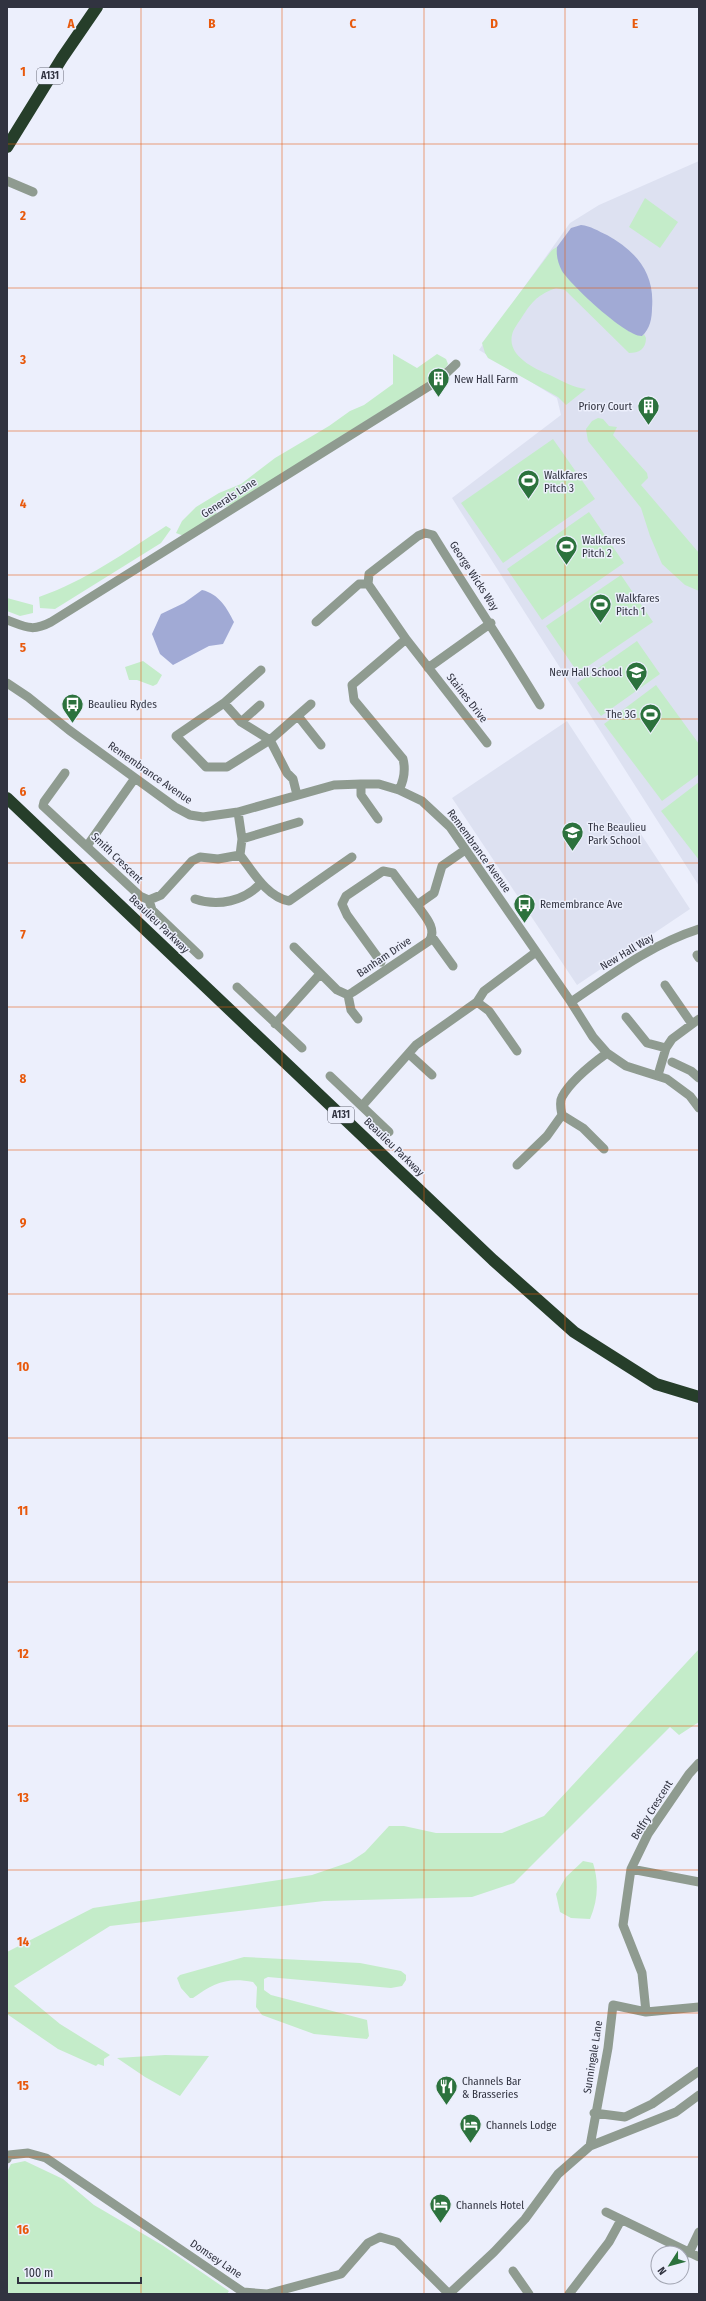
<svg xmlns="http://www.w3.org/2000/svg" width="706" height="2301" font-family="'Fira Sans Condensed',sans-serif">
  <style>
    .built { fill: #dde1f1 }
    .green { fill: #c4ecc9 }
    .water { fill: #a1aad5 }
    .lines { fill: none; stroke-linecap: round; stroke-linejoin: round }
    .minor { stroke: #8f9b90; stroke-width: 9 }
    .highway { stroke: #263e2a; stroke-width: 12 }
    .grid { fill: none; stroke: #e8590c; stroke-width: 1; stroke-opacity: 0.55 }
    .labels { text-anchor: middle; dominant-baseline: central; stroke-width: 3; stroke-linejoin: round; paint-order: stroke }
    .shield { fill: #eceffc; stroke: #696b78; stroke-width: 1 }
    .shield-label { font-size: 10px; font-weight: bold; fill: #313340 }
    .poi-label { font-size: 11px; fill: #313340; stroke: #eceffc; text-anchor: start }
    .street-label { font-size: 11px; fill: #313340; stroke: #eceffc }
    .grid-label { font-size: 13px; text-anchor: middle; font-weight: bold; fill: #e8590c; stroke: #eceffc; stroke-width: 3; stroke-linejoin: round; paint-order: stroke }
  </style>
  <rect width="100%" height="100%" fill="#eceffc"/>
  <!-- built -->
  <path class="built" d="M699,161V886L452,498L561,415L557,398L479,350L570,223L599,205Z
    M567,721L690,909L577,985L452,798Z"/>
  <!-- green -->
  <path class="green" d="M645,198L678,222L660,248L629,227Z
    M557,247V254L590,301L630,332L642,336L644,334L646,338C646,349 639,353 629,353L565,290L556,288C538,295 533,300 522,317C519,322 513,329 512,335C507,357 537,370 552,376C562,381 574,388 586,389L566,405L558,397L488,358L485,353L482,343L552,250Z
    M393,354L417,368L437,354L446,359L448,364L440,375L346,433L238,503L218,509L213,521L184,536L176,533L182,521L196,507L219,493L241,484L275,458L329,426L350,411L364,405L393,384Z
    M598,418L603,419L609,426L617,427L613,435L647,473L648,478L641,485L699,553V591L685,585L662,564L650,536L641,508L588,441L586,429L592,421Z
    M553,439L595,499L503,563L461,503Z
    M589,512L624,563L542,620L507,569Z
    M166,526L171,529L161,543L55,609L40,608L39,597C85,581 126,552 166,526Z
    M621,575L653,622L578,673L546,626Z
    M7,598L33,605V613L20,616L7,611Z
    M637,641L660,674L601,716L577,683Z
    M143,661L162,675L157,684L153,686L137,680H129L125,667Z
    M656,685L699,744V774L662,801L604,724Z
    M699,782V860L661,811Z
    M699,1649V1722L679,1735L670,1727L514,1883L472,1897L324,1901L110,1926L14,1986L60,2024L110,2055L104,2059V2066L98,2064L96,2066L58,2049L7,2014V1952L93,1908L312,1875L350,1862L365,1852L389,1826H404L436,1833H502L544,1816Z
    M583,1861L593,1863C599,1882 598,1900 590,1919L571,1918L560,1912L556,1894L566,1877Z
    M244,1957L360,1963L401,1971L406,1975V1980L402,1986L391,1988L268,1977L264,1979V1990L271,1995L367,2020L369,2036L367,2039L314,2034L262,2015L256,2007L257,1987L253,1982C227,1977 214,1983 193,1998H190L181,1988L177,1978L180,1975Z
    M165,2055L209,2056L180,2096L145,2077L117,2058Z
    M25,2161L63,2179L94,2205L162,2245L229,2291L227,2294H7V2172L11,2164Z"/>
  <!-- water -->
  <path class="water" d="M581,225C591,226 598,231 607,235C636,251 655,273 652,308C652,318 650,329 642,336C626,337 571,285 562,271C558,263 556,256 557,247L571,228Z
    M202,590C219,594 227,608 234,622L223,644L209,646L173,665L160,654L152,634L161,614L184,603Z"/>
  <g class="lines">
    <!-- minor -->
    <path class="minor" d="M7,181L33,192
      M7,620C26,627 32,632 51,622L439,380L456,364
      M316,622L359,584H368
      M406,639L487,743
      M428,668L491,623
      M7,683L28,697L69,730L175,807L190,815L203,817L238,812L334,785L361,784H379L399,790L422,801L450,827L571,1002L593,1037L607,1053L626,1066L667,1079L690,1096L699,1108
      M224,703L241,722L270,740L227,767H206L176,736Z
      M224,703L261,670
      M298,716L321,745
      M241,722L260,705
      M65,773L44,802L43,806L140,896L149,900L161,895L192,861L200,857L218,859L240,855
      M361,784V795L378,819
      M399,790C404,780 406,771 403,759L354,700L352,685L406,639L368,584L369,574L418,536L425,533L433,535C468,592 505,647 540,705
      M297,795L293,779L287,773L270,740L311,704
      M238,812L242,839L240,855
      M242,839L299,822
      M87,846L135,778
      M240,855C253,872 267,897 289,901L352,857
      M195,899C218,907 245,901 261,883
      M149,900L152,910L199,955
      M432,937L453,966
      M294,947L337,990L348,995L353,992L429,941C438,929 424,915 417,905L434,893L442,866L465,850
      M697,955L699,958
      M381,962L347,915L342,904L346,896L383,871L393,873L417,905
      M665,985L692,1024
      M237,987L302,1048
      M348,995L351,1010L358,1019
      M477,1002L489,1011L517,1051
      M571,1002C612,974 652,944 699,929
      M626,1017L647,1043L666,1048
      M275,1024L320,974
      M409,1054L432,1075
      M672,1062L691,1071L699,1078
      M658,1075L666,1048L672,1039L699,1019
      M330,1076L389,1132
      M362,1106L416,1045L477,1002L484,991L536,952
      M604,1149L583,1128L562,1115C561,1110 559,1102 562,1097C571,1080 592,1064 607,1053
      M517,1165L547,1136L562,1115
      M631,1869L699,1882
      M646,2012L642,1973L623,1925L631,1869L648,1834L689,1774L699,1763
      M594,2113L625,2117L652,2104L699,2071
      M590,2146L608,2048L613,2005L646,2012L699,2007
      M7,2159L9,2155L28,2153L46,2158L243,2292L267,2294L341,2274L368,2243L380,2237L397,2242L449,2294
      M606,2212L699,2257
      M689,2253L699,2232
      M513,2271L529,2294
      M449,2294L494,2252L525,2219L558,2174L590,2146L676,2112L699,2095
      M569,2294L609,2242L621,2220"/>
    <!-- highway -->
    <path class="highway" d="M7,147L62,58L97,7
      M7,798L493,1260L574,1332L656,1384L699,1397"/>
  </g>
  <!-- grid -->
  <path class="grid" d="M141,7V2294M282,7V2294M424,7V2294M565,7V2294M7,144H699M7,288H699M7,431H699M7,575H699M7,719H699M7,863H699M7,1007H699M7,1150H699M7,1294H699M7,1438H699M7,1582H699M7,1726H699M7,1870H699M7,2013H699M7,2157H699"/>
  <!-- icons -->
  <defs>
    <symbol id="building-pin" viewBox="-11 -11 22 30"><path d="M0 17L-7.5 6A9.5 9.5 0 1 1 7.5 6Z" fill="#2c723d" stroke="#eceffc"/><path d="M-4-6H4V6H1V3H-1V6H-4ZM-2.5-4.3h1.7v1.8h-1.7ZM.8-4.3h1.7v1.8H.8ZM-2.5-1h1.7V.8h-1.7ZM.8-1h1.7V.8H.8Z" fill="#fff"/></symbol>
    <symbol id="stadium-pin" viewBox="-11 -11 22 30"><path d="M0 17L-7.5 6A9.5 9.5 0 1 1 7.5 6Z" fill="#2c723d" stroke="#eceffc"/><path d="M0-5a6.5 5 0 1 0 0 10a6.5 5 0 1 0 0-10ZM-3.5-1.8h7v3.6h-7Z" fill="#fff"/></symbol>
    <symbol id="school-pin" viewBox="-11 -11 22 30"><path d="M0 17L-7.5 6A9.5 9.5 0 1 1 7.5 6Z" fill="#2c723d" stroke="#eceffc"/><path d="M0-5L7-2L0 1L-7-2ZM-4 1L0 2.5L4 1V4Q0 6-4 4Z" fill="#fff"/></symbol>
    <symbol id="bus-pin" viewBox="-11 -11 22 30"><path d="M0 17L-7.5 6A9.5 9.5 0 1 1 7.5 6Z" fill="#2c723d" stroke="#eceffc"/><path d="M-5-6H5V4H4V6H2V4H-2V6H-4V4H-5ZM-3.5-4V0h7V-4ZM-3.5 1.2v1.5H-2V1.2ZM2 1.2v1.5H3.5V1.2Z" fill="#fff"/></symbol>
    <symbol id="restaurant-pin" viewBox="-11 -11 22 30"><path d="M0 17L-7.5 6A9.5 9.5 0 1 1 7.5 6Z" fill="#2c723d" stroke="#eceffc"/><path d="M-5-6h1v4h1v-4h1v4h1v-4h1v5L-1.5 .5V6h-2V.5L-5-1ZM5-6V6H3V1.5H1.5Q1.5-4 5-6Z" fill="#fff"/></symbol>
    <symbol id="hotel-pin" viewBox="-11 -11 22 30"><path d="M0 17L-7.5 6A9.5 9.5 0 1 1 7.5 6Z" fill="#2c723d" stroke="#eceffc"/><path d="M-6-4.5h1.5V1H6V5H4.5V3h-9V5H-6ZM-4 0a1.8 1.8 0 1 1 3.6 0ZM.5 0V-2.5h3Q6-2.5 6 0Z" fill="#fff"/></symbol>
  </defs>
  <g fill-rule="evenodd">
    <use href="#building-pin" x="426" y="366" width="25" height="34"/>
    <use href="#building-pin" x="636" y="394" width="25" height="34"/>
    <use href="#stadium-pin" x="516" y="468" width="25" height="34"/>
    <use href="#stadium-pin" x="554" y="534" width="25" height="34"/>
    <use href="#stadium-pin" x="588" y="592" width="25" height="34"/>
    <use href="#school-pin" x="624" y="660" width="25" height="34"/>
    <use href="#bus-pin" x="60" y="692" width="25" height="34"/>
    <use href="#stadium-pin" x="638" y="702" width="25" height="34"/>
    <use href="#school-pin" x="560" y="820" width="25" height="34"/>
    <use href="#bus-pin" x="512" y="892" width="25" height="34"/>
    <use href="#restaurant-pin" x="434" y="2074" width="25" height="34"/>
    <use href="#hotel-pin" x="458" y="2112" width="25" height="34"/>
    <use href="#hotel-pin" x="428" y="2192" width="25" height="34"/>
  </g>
  <g class="labels">
    <!-- shield labels -->
    <g class="shield">
      <rect x="37" y="68" width="26" height="16" rx="3"/>
      <rect x="328" y="1107" width="26" height="16" rx="3"/>
    </g>
    <g class="shield-label">
      <text x="50" y="76">A131</text>
      <text x="341" y="1115">A131</text>
    </g>
    <!-- poi labels -->
    <g class="poi-label">
      <text x="454" y="379">New Hall Farm</text>
      <text x="632" y="406" text-anchor="end">Priory Court</text>
      <text x="544" y="475">Walkfares<tspan x="544" dy="13">Pitch 3</tspan></text>
      <text x="582" y="540">Walkfares<tspan x="582" dy="13">Pitch 2</tspan></text>
      <text x="616" y="598">Walkfares<tspan x="616" dy="13">Pitch 1</tspan></text>
      <text x="622" y="672" text-anchor="end">New Hall School</text>
      <text x="88" y="704">Beaulieu Rydes</text>
      <text x="636" y="714" text-anchor="end">The 3G</text>
      <text x="588" y="827">The Beaulieu<tspan x="588" dy="13">Park School</tspan></text>
      <text x="540" y="904">Remembrance Ave</text>
      <text x="462" y="2081">Channels Bar<tspan x="462" dy="13">&amp; Brasseries</tspan></text>
      <text x="486" y="2125">Channels Lodge</text>
      <text x="456" y="2205">Channels Hotel</text>
    </g>
    <!-- street labels -->
    <g class="street-label">
      <text transform="translate(229 498) rotate(-33)">Generals Lane</text>
      <text transform="translate(474 576) rotate(57)">George Wicks Way</text>
      <text transform="translate(467 698) rotate(52)">Staines Drive</text>
      <text transform="translate(150 773) rotate(35)">Remembrance Avenue</text>
      <text transform="translate(479 851) rotate(54)">Remembrance Avenue</text>
      <text transform="translate(117 858) rotate(44)">Smith Crescent</text>
      <text transform="translate(159 924) rotate(44)">Beaulieu Parkway</text>
      <text transform="translate(627 952) rotate(-31)">New Hall Way</text>
      <text transform="translate(384 957) rotate(-34)">Banham Drive</text>
      <text transform="translate(394 1147) rotate(44)">Beaulieu Parkway</text>
      <text transform="translate(652 1810) rotate(-58)">Belfry Crescent</text>
      <text transform="translate(593 2057) rotate(-81)">Sunningale Lane</text>
      <text transform="translate(216 2259) rotate(34)">Domsey Lane</text>
    </g>
  </g>
  <g class="grid-label">
    <text x="71" y="28">A</text>
    <text x="212" y="28">B</text>
    <text x="353" y="28">C</text>
    <text x="494" y="28">D</text>
    <text x="635" y="28">E</text>
    <text x="23" y="76">1</text>
    <text x="23" y="220">2</text>
    <text x="23" y="364">3</text>
    <text x="23" y="508">4</text>
    <text x="23" y="652">5</text>
    <text x="23" y="796">6</text>
    <text x="23" y="939">7</text>
    <text x="23" y="1083">8</text>
    <text x="23" y="1227">9</text>
    <text x="23" y="1371">10</text>
    <text x="23" y="1515">11</text>
    <text x="23" y="1658">12</text>
    <text x="23" y="1802">13</text>
    <text x="23" y="1946">14</text>
    <text x="23" y="2090">15</text>
    <text x="23" y="2234">16</text>
  </g>
  <!-- border -->
  <rect width="706" height="2301" fill="none" stroke="#313340" stroke-width="16"/>
  <!-- north arrow -->
  <g transform="translate(670 2265) rotate(234)"><circle r="19" fill="#eceffc" stroke="#a1a4b1"/>
  <path d="M0-3L7 15L0 10L-7 15Z" fill="#2c723d"/>
  <text y="-6" font-size="11" font-weight="bold" text-anchor="middle" fill="#313340">N</text>
  </g>
  <!-- scale -->
  <path d="M18 2277v6h123v-6" fill="none" stroke="#313340" stroke-width="2"/>
  <text x="24" y="2277" font-size="12" fill="#313340" stroke="#eceffc" stroke-width="3" paint-order="stroke">100 m</text>
</svg>
